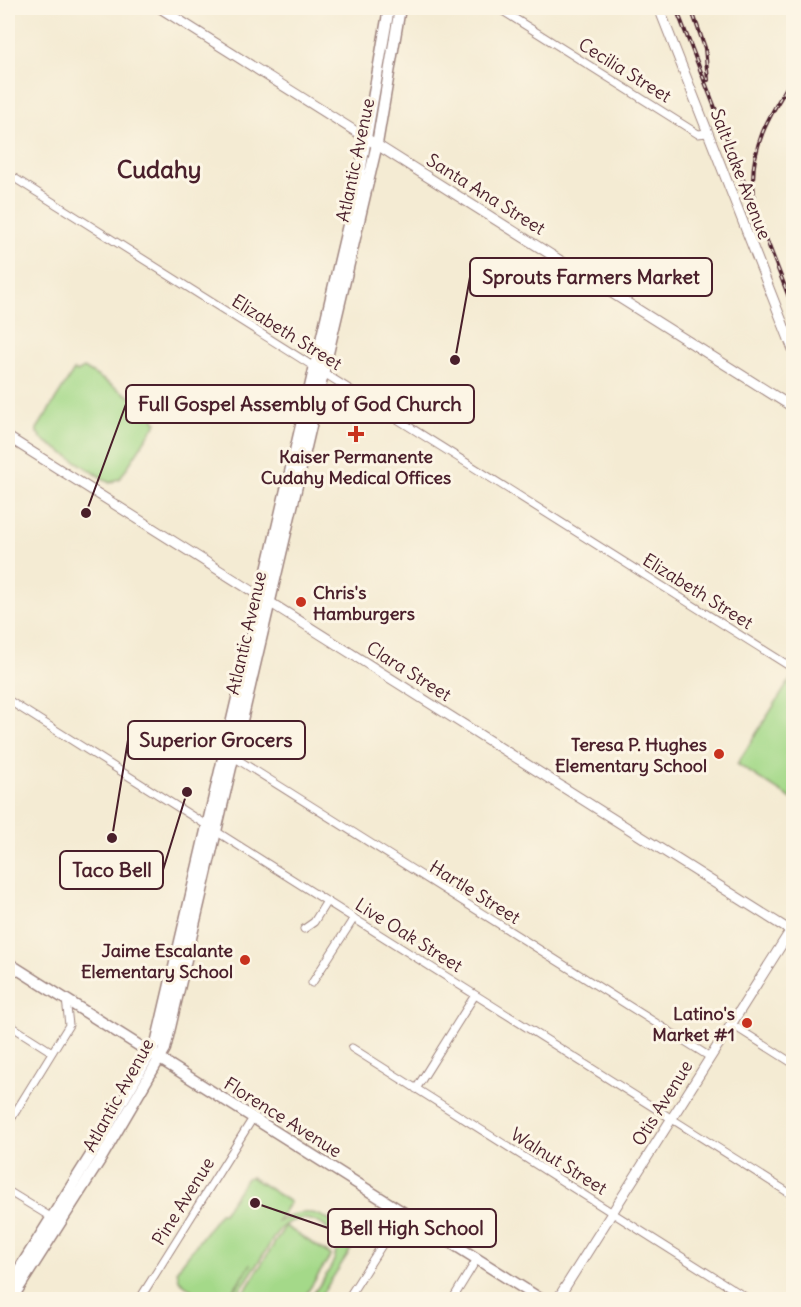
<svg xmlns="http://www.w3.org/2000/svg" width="801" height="1307" font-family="Delius,sans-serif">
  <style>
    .green { fill: #a4d989; stroke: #777c5a; stroke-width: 1.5 }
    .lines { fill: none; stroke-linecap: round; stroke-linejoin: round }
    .street-casing { stroke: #9f857f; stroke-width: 9 }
    .secondary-casing { stroke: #9f857f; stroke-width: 11 }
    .primary-casing { stroke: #9f857f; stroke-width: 13 }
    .street { stroke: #fff; stroke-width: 7 }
    .secondary { stroke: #fff; stroke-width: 9 }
    .primary { stroke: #fff; stroke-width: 10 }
    .rail-casing { stroke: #4a1f2b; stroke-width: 4 }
    .rail { stroke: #fcf5e5; stroke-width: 1.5; stroke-dasharray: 4.5; stroke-linecap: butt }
    .poi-dot { fill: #c8321e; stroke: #fcf5e5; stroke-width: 2 }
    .labels { text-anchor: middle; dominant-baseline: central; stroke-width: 6; stroke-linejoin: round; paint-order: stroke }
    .street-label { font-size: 18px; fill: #4a1f2b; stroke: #fcf5e5 }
    .poi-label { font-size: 18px; font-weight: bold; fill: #4a1f2b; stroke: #fcf5e5; text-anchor: end }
    .district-label { font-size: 24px; font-weight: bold; fill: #4a1f2b; stroke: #fcf5e5 }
    .leader { fill: none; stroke: #4a1f2b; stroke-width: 2 }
    .callout-dot { fill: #4a1f2b; stroke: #fcf5e5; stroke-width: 2 }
    .callout { fill: #fcf5e5; stroke: #4a1f2b; stroke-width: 2 }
    .callout-label { font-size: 20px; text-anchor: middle; font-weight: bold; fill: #4a1f2b }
  </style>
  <rect width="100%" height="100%" fill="#fcf5e5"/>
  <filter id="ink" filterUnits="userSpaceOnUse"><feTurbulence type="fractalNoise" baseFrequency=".0167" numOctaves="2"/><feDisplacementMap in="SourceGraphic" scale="12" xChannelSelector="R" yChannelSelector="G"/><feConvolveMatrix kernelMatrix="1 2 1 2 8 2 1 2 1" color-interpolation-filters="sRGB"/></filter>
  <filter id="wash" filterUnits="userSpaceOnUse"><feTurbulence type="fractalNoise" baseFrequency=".008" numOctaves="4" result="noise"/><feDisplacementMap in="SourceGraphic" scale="24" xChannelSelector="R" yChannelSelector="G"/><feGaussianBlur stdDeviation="1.35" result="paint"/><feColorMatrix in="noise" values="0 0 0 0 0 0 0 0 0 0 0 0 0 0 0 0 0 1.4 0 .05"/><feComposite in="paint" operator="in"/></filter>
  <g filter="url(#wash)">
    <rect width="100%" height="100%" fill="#f4ebd3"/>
    <!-- green -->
    <path class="green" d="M84,368L155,412L154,420L157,422L119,480L117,479L110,483L40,438L41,436L37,433V429L74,370L77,372Z
      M792,677H794L793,800L737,764Z
      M251,1177L290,1202L277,1222C307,1205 336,1211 343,1248L347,1243L353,1246L319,1299H310C317,1287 329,1274 334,1260C345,1229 307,1207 282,1227C276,1232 271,1242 267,1249C256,1266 245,1283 234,1299H229L251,1264L227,1299H203L179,1280L177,1270L220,1213H223L247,1178Z
      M285,1226L331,1255L303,1299H240Z"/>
  </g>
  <g filter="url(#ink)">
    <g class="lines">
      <defs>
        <path id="street" d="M498,8L698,134L707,133
          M8,174L794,669
          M8,700L794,1196
          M232,756L710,1057
          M304,929L314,922L327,901
          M312,983L354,918
          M8,1024L52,1052
          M731,1024L794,1064
          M352,1048L750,1300
          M416,1089L475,995
          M8,1124L69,1025L66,999
          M8,1191L54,1219
          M139,1300L253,1118
          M347,1300L403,1212
          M452,1300L477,1259"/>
        <path id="secondary" d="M160,8L794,408
          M659,8L794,352
          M8,437L794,933
          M557,1300L794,925"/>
        <path id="primary" d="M8,963L542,1300
          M8,1287L91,1155L156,1044L359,178L389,8
          M11,1300L100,1160L165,1049L377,144L400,8"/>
      </defs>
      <!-- street casing -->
      <use href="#street" class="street-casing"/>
      <!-- secondary casing -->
      <use href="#secondary" class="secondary-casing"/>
      <!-- primary casing -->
      <use href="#primary" class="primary-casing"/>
      <!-- street -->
      <use href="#street" class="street"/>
      <!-- secondary -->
      <use href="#secondary" class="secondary"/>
      <!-- primary -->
      <use href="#primary" class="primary"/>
      <defs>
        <path id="rail" d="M676,8L794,310
          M691,8L705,48L708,80
          M754,195C748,148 770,114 794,76"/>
      </defs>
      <!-- rail casing -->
      <use href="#rail" class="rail-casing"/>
      <!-- rail -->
      <use href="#rail" class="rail"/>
    </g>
  </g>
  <!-- markers -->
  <g class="poi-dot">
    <path d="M353 425h6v6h6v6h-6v6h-6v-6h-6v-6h6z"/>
    <circle cx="301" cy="602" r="6"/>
    <circle cx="719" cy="754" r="6"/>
    <circle cx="245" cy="960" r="6"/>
    <circle cx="747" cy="1023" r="6"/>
  </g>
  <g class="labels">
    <!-- street labels -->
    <g class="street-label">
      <text transform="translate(625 70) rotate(32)">Cecilia Street</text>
      <text transform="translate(355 160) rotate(-78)">Atlantic Avenue</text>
      <text transform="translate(741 174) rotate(69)">Salt Lake Avenue</text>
      <text transform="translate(486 194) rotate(32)">Santa Ana Street</text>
      <text transform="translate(287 332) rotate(32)">Elizabeth Street</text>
      <text transform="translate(698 591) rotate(32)">Elizabeth Street</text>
      <text transform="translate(246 633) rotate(-77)">Atlantic Avenue</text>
      <text transform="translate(409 671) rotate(32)">Clara Street</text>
      <text transform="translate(475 892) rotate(32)">Hartle Street</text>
      <text transform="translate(409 935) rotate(32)">Live Oak Street</text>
      <text transform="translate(118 1095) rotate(-61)">Atlantic Avenue</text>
      <text transform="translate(662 1103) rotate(-58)">Otis Avenue</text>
      <text transform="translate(283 1117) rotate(32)">Florence Avenue</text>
      <text transform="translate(559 1161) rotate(32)">Walnut Street</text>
      <text transform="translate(183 1201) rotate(-58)">Pine Avenue</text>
    </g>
    <!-- poi labels -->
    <g class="poi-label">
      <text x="356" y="456" text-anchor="middle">Kaiser Permanente<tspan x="356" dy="21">Cudahy Medical Offices</tspan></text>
      <text x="313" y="592" text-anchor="start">Chris's<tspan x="313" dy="21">Hamburgers</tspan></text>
      <text x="707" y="744">Teresa P. Hughes<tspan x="707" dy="21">Elementary School</tspan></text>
      <text x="233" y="950">Jaime Escalante<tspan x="233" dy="21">Elementary School</tspan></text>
      <text x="735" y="1013">Latino's<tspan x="735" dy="21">Market #1</tspan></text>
    </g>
    <!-- district labels -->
    <g class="district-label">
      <text x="159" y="169">Cudahy</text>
    </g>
  </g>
  <!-- callouts -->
  <path class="leader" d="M455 360L470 277M86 513L126 404M112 838L128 740M187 792L163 870M255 1203L328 1228"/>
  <g class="callout-dot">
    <circle cx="455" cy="360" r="6"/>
    <circle cx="86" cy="513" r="6"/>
    <circle cx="112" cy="838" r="6"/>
    <circle cx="187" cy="792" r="6"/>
    <circle cx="255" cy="1203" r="6"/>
  </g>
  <g class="callout">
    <rect x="470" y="258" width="242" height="38" rx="6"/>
    <rect x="126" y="385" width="348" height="38" rx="6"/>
    <rect x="128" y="721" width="177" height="38" rx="6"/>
    <rect x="60" y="851" width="103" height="38" rx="6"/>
    <rect x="328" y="1209" width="168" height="38" rx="6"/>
  </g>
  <g class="callout-label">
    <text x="591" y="284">Sprouts Farmers Market</text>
    <text x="300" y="411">Full Gospel Assembly of God Church</text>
    <text x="216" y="747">Superior Grocers</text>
    <text x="112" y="877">Taco Bell</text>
    <text x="412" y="1235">Bell High School</text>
  </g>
  <!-- margin -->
  <rect width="801" height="1307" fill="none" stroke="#fcf5e5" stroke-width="30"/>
</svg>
